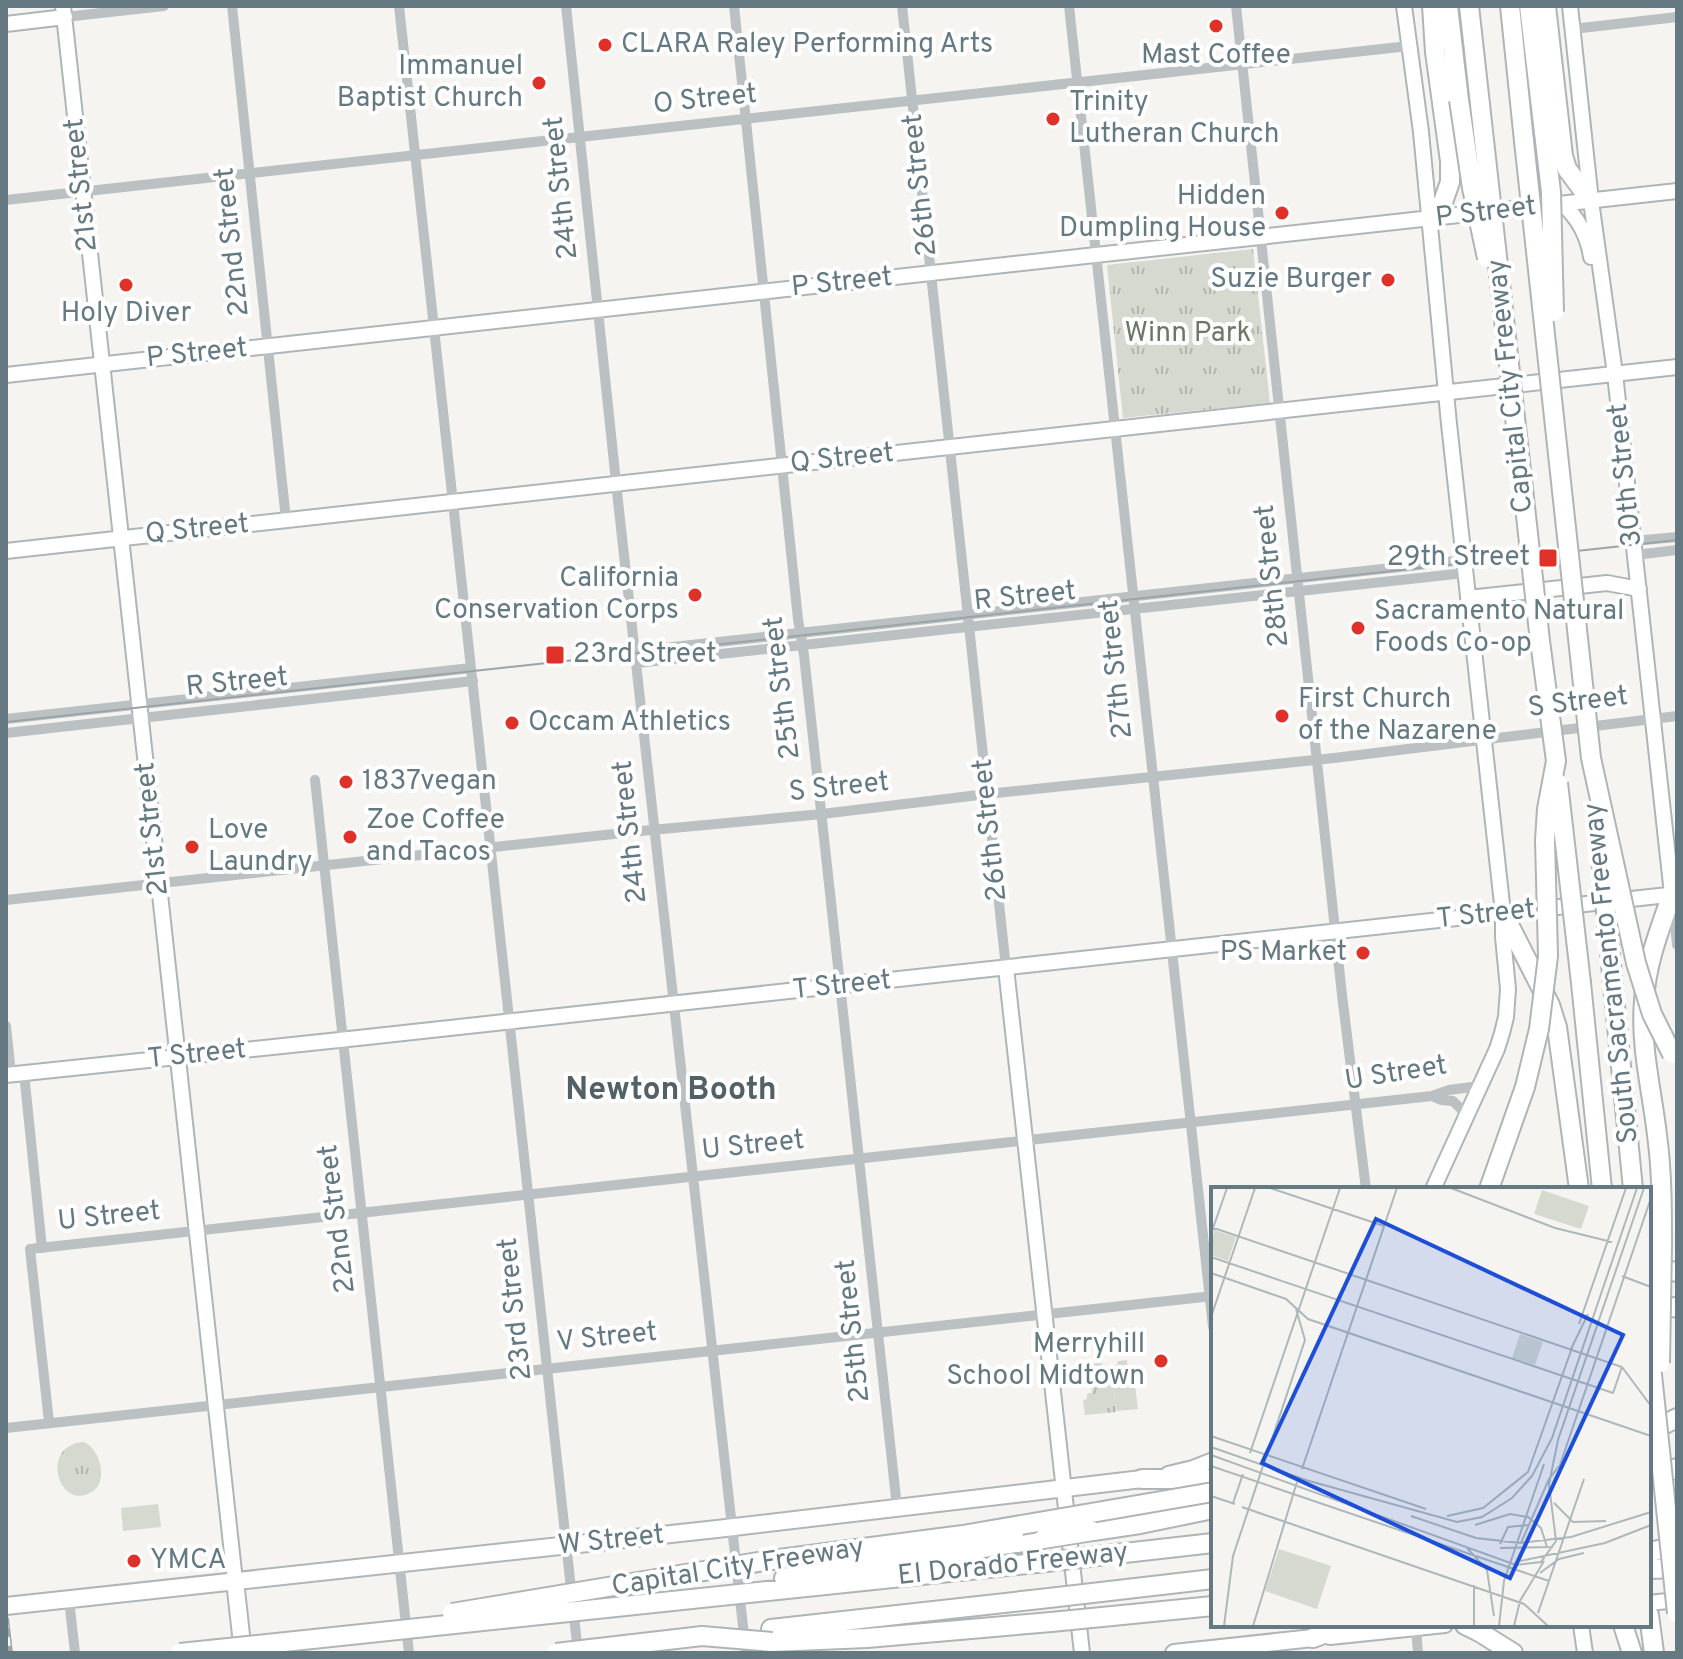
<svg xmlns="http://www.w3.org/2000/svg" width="1683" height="1659" font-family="Overpass,sans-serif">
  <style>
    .grass { fill: url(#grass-tufts) }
    .pitch { fill: #d5d9d0 }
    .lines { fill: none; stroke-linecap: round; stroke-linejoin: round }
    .secondary-casing { stroke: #aeb5b8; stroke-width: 18 }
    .primary-casing { stroke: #afb5b8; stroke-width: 20 }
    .highway-casing { stroke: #afb4b6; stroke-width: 22 }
    .street { stroke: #bbc1c3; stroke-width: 10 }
    .secondary { stroke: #fff; stroke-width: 14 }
    .primary { stroke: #fff; stroke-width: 16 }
    .highway { stroke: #fff; stroke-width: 18 }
    .tram { stroke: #9ba4a8; stroke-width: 2 }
    .rail-casing { stroke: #9ba4a8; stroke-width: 6 }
    .rail { stroke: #fff; stroke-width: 3; stroke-dasharray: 9; stroke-linecap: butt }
    .highway-bridge-casing { stroke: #afb4b6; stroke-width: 22; stroke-linecap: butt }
    .highway-bridge { stroke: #fff; stroke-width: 18 }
    .poi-dot { fill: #df3127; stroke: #fff; stroke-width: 3 }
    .labels { text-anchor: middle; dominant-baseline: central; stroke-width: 8; stroke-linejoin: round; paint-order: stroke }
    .poi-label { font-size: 28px; fill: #647981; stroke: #fff; text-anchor: start }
    .street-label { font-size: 28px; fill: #647981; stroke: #fff }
    .park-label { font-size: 28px; fill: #6b7963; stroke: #fff }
    .quarter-label { font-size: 32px; font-weight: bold; fill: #526166; stroke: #fff }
    .inset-road { fill: none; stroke: #aeb8ba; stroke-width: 2 }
    .view { fill: #1d4ed8; fill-opacity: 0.15; stroke: #1d4ed8; stroke-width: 4 }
    .inset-edge { fill: none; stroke: #647981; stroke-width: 4 }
  </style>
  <defs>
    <pattern id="grass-tufts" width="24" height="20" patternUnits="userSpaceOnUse" patternTransform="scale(2)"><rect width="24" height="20" fill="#d5d9d0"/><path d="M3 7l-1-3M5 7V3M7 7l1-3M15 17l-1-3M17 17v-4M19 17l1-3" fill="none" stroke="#b0b5ae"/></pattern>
  </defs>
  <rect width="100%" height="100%" fill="#f5f4f1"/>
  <!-- grass -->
  <path class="grass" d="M1253,249L1270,403L1123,418L1107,265Z
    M1127,1360L1128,1373H1125V1375H1134V1377L1113,1380L1116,1412L1085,1415L1083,1400L1087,1399V1394L1092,1393L1089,1364L1102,1363L1103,1366L1117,1365L1118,1361Z
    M83,1442C98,1447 106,1472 98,1486C96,1489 92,1492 88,1494C58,1507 40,1446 83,1442Z"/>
  <!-- pitch -->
  <path class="pitch" d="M1134,1377L1138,1409L1116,1411L1113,1380Z
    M158,1504L161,1527L123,1531L121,1508Z"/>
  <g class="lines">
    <defs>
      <path id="secondary" d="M63,6L235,1581
        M1404,6L1421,132L1449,424L1503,913V937L1508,989L1506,1017L1502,1033L1497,1049L1433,1189
        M1570,6L1591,201L1615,374L1672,894
        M6,24L65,17
        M1562,204C1578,217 1588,237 1591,257
        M6,375L1677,191
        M6,551L1677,367
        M1468,598L1607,583L1639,589
        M1006,968L1082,1653
        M6,1075L358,1038L1677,894
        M1168,1474L1193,1468L1213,1460
        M1649,1603L1677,1600
        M1581,1625L1585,1653
        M1330,1637L1445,1625"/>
      <path id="primary" d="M235,1581L243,1653
        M6,1606L717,1529L1142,1479
        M1174,1653L1313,1638"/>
      <path id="highway" d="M1448,6L1459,100
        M1510,6L1524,141
        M1529,6L1551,192
        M1546,6L1563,156L1567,169L1591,201
        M1431,219L1443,202L1450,182V161L1435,52L1432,6
        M1503,913L1550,1005L1557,1027L1579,1189
        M1612,975L1633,1189
        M1581,983L1602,1189
        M1489,1189L1525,1087
        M1662,1245C1662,1209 1662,1172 1657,1135C1652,1091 1640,1045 1644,1001C1646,963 1660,929 1672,894
        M1649,1267L1677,1272
        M1649,1309L1677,1307
        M1649,1432L1677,1418
        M1142,1479H1213
        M1649,1479L1677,1468
        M1093,1531L1140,1524L1213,1509
        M1649,1552L1677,1546
        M1098,1556L1213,1543
        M764,1561L963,1535L1021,1525
        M1649,1569L1677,1568
        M784,1578L1043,1539
        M768,1591L1046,1562
        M1101,1592L1213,1579
        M1649,1615L1654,1653
        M1102,1617L1213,1606
        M1465,1625L1481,1633L1513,1653
        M1623,1625L1632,1653
        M771,1629L1049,1598
        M1313,1638L1348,1625
        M772,1642L867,1638L1051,1622"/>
    </defs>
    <!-- secondary casing -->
    <use href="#secondary" class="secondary-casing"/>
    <!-- primary casing -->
    <use href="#primary" class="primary-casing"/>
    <!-- highway casing -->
    <use href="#highway" class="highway-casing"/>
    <!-- street -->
    <path class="street" d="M232,6L286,520
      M399,6L578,1653
      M566,6L618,501L746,1653
      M734,6L798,619L804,655L897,1507
      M902,6L1006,968
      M1069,6L1213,1327
      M1236,6L1342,995L1366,1189
      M65,17L164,6
      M1573,29L1677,17
      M6,200L1409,46
      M1633,541L1677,537
      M1635,555L1677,550
      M636,651L1464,560
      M637,663L1465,573
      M6,719L471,668
      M6,733L473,681
      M315,780L409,1653
      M6,900L641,831L822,814L987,794L1334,758L1677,716
      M1673,903L1677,945
      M6,1026L11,1074
      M24,1073L42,1248
      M1432,1096L1441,1100L1453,1101L1462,1110L1463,1121
      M49,1422L30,1249L1432,1096L1449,1090L1480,1086
      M6,1428L1213,1296
      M69,1600L75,1653
      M1416,1628L1418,1653"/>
    <!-- secondary -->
    <use href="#secondary" class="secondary"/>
    <!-- primary -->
    <use href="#primary" class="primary"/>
    <!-- highway -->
    <use href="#highway" class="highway"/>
    <!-- tram -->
    <path class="tram" d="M6,722L1677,540"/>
    <defs>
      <path id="rail" d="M6,1619L10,1653"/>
    </defs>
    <!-- rail casing -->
    <use href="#rail" class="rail-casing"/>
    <!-- rail -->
    <use href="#rail" class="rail"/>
    <defs>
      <path id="highway-bridge" d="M1469,6L1540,641L1556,761L1547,809L1545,840L1548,956L1539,1029L1525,1087
        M1459,100L1472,188L1487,258
        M1524,141L1591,758L1636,963L1652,1014L1672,1054
        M1551,192L1554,312
        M1558,783L1581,983
        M1599,836L1612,975
        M1649,1346L1677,1613
        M1660,1363L1662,1245
        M1021,1525L1213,1492
        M1043,1539L1093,1531
        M1046,1562L1098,1556
        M1049,1598L1101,1592
        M452,1613L764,1561
        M1051,1622L1102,1617
        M180,1653L768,1591
        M556,1653L702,1636L772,1642"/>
    </defs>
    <!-- highway-bridge casing -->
    <use href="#highway-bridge" class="highway-bridge-casing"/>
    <!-- highway-bridge -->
    <use href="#highway-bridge" class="highway-bridge"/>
  </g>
  <!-- markers -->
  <g class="poi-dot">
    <circle cx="1216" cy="26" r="8"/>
    <circle cx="605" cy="45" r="8"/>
    <circle cx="539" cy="83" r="8"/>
    <circle cx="1053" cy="119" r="8"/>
    <circle cx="1282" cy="213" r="8"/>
    <circle cx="1388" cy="280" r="8"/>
    <circle cx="126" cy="285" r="8"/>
    <rect x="1538" y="548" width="20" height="20" rx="4"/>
    <circle cx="695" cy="595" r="8"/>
    <circle cx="1358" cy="628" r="8"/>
    <rect x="545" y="645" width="20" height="20" rx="4"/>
    <circle cx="1282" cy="716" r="8"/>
    <circle cx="512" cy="723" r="8"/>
    <circle cx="346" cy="782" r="8"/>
    <circle cx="350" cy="837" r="8"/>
    <circle cx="192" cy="847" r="8"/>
    <circle cx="1363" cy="953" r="8"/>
    <circle cx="1161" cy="1361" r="8"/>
    <circle cx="134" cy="1561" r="8"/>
  </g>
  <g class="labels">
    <!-- poi labels -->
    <g class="poi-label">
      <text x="621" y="45">CLARA Raley Performing Arts</text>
      <text x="1216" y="56" text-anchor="middle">Mast Coffee</text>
      <text x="523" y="67" text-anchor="end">Immanuel<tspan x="523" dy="32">Baptist Church</tspan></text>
      <text x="1069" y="103">Trinity<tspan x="1069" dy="32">Lutheran Church</tspan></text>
      <text x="1266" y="197" text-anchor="end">Hidden<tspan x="1266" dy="32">Dumpling House</tspan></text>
      <text x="1372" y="280" text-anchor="end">Suzie Burger</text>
      <text x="126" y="314" text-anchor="middle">Holy Diver</text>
      <text x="1530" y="558" text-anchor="end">29th Street</text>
      <text x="679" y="579" text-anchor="end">California<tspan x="679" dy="32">Conservation Corps</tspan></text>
      <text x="1374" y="612">Sacramento Natural<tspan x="1374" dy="32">Foods Co-op</tspan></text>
      <text x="573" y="655">23rd Street</text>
      <text x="1298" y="700">First Church<tspan x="1298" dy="32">of the Nazarene</tspan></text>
      <text x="528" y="723">Occam Athletics</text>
      <text x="362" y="782">1837vegan</text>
      <text x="366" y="821">Zoe Coffee<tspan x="366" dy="32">and Tacos</tspan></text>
      <text x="208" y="831">Love<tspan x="208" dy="32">Laundry</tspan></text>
      <text x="1347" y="953" text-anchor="end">PS Market</text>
      <text x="1145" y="1345" text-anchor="end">Merryhill<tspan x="1145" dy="32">School Midtown</tspan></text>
      <text x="150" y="1561">YMCA</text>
    </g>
    <!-- street labels -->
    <g class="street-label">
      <text transform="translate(705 100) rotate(-6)">O Street</text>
      <text transform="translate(82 185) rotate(-96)">21st Street</text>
      <text transform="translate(921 185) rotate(-96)">26th Street</text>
      <text transform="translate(562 188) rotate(-96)">24th Street</text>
      <text transform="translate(1486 213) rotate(-7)">P Street</text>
      <text transform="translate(233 242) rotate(-96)">22nd Street</text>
      <text transform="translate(842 283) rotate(-6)">P Street</text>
      <text transform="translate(197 354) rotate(-6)">P Street</text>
      <text transform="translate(1511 386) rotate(-96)">Capital City Freeway</text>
      <text transform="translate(842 459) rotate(-6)">Q Street</text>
      <text transform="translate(1626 475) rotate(-96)">30th Street</text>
      <text transform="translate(197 530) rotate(-6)">Q Street</text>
      <text transform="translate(1273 576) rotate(-96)">28th Street</text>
      <text transform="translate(1025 597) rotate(-6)">R Street</text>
      <text transform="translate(1117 669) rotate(-96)">27th Street</text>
      <text transform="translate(237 683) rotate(-6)">R Street</text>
      <text transform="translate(783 688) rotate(-97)">25th Street</text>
      <text transform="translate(1578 703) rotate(-7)">S Street</text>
      <text transform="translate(839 788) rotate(-6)">S Street</text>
      <text transform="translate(153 829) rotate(-96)">21st Street</text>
      <text transform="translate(991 830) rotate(-96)">26th Street</text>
      <text transform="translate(631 832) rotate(-96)">24th Street</text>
      <text transform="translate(1486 915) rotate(-6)">T Street</text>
      <text transform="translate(1612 973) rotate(-96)">South Sacramento Freeway</text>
      <text transform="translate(842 986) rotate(-6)">T Street</text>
      <text transform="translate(197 1055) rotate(-6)">T Street</text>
      <text transform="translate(1396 1074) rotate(-9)">U Street</text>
      <text transform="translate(753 1146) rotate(-6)">U Street</text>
      <text transform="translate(109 1217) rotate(-6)">U Street</text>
      <text transform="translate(338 1219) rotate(-97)">22nd Street</text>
      <text transform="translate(516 1309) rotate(-96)">23rd Street</text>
      <text transform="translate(854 1331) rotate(-96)">25th Street</text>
      <text transform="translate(607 1338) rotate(-6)">V Street</text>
      <text transform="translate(611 1541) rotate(-6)">W Street</text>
      <text transform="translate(1013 1565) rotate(-6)">El Dorado Freeway</text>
      <text transform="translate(738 1568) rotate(-9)">Capital City Freeway</text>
    </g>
    <!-- park labels -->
    <g class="park-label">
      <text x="1188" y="334">Winn Park</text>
    </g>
    <!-- quarter labels -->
    <g class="quarter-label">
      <text x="671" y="1091">Newton Booth</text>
    </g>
  </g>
  <!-- overview -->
  <g transform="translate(1211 1187)">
    <rect width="440" height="440" fill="#f5f4f1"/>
    <path d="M331,3L378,19L370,42L323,27ZM3,43L25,50L17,74L0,68ZM309,147L332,155L324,178L301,171Z" fill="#d5d9d0"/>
    <path d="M68,362L120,379L106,422L54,404Z" fill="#d5d9d0"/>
    <path class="inset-road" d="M59,1L173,39M240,1L344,41L401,55M0,40L411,180L440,219M0,47L16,1M0,70L402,206L411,180M0,86L75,112L97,132L440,249M411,89L440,100M0,130L44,1M368,137L415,1M360,162L377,127M0,249L215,322M0,260L95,293M39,266L129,1M0,268L305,378L330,375L345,354L338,297L347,253L433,1M349,278L440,11M0,279L338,394M91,282L186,1M91,292L246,335L271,330L301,311L321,289L341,251L426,1M0,309L24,317M22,316L32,287M343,316L362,335L395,334M31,320L313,417L337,439M200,329L265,351L309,356L360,350L440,325M236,329L272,321L317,285L362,158M264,338L299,327L317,330L330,341L336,360M310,356L338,292L349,278M289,357L297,340L318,338M256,361L276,383L283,429M289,361L342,360M309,374L394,356L440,338M329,386L348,372L373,366M263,398V439M327,426L373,292M13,439L22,369L94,153L85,122M42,439L86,295M288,439L293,394L333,277M303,439L309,414L333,374"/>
    <path class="view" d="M165,32L412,148L299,391L51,276Z"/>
    <rect width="440" height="440" class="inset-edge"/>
  </g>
  <!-- border -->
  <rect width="1683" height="1659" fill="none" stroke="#647981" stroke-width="16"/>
</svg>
